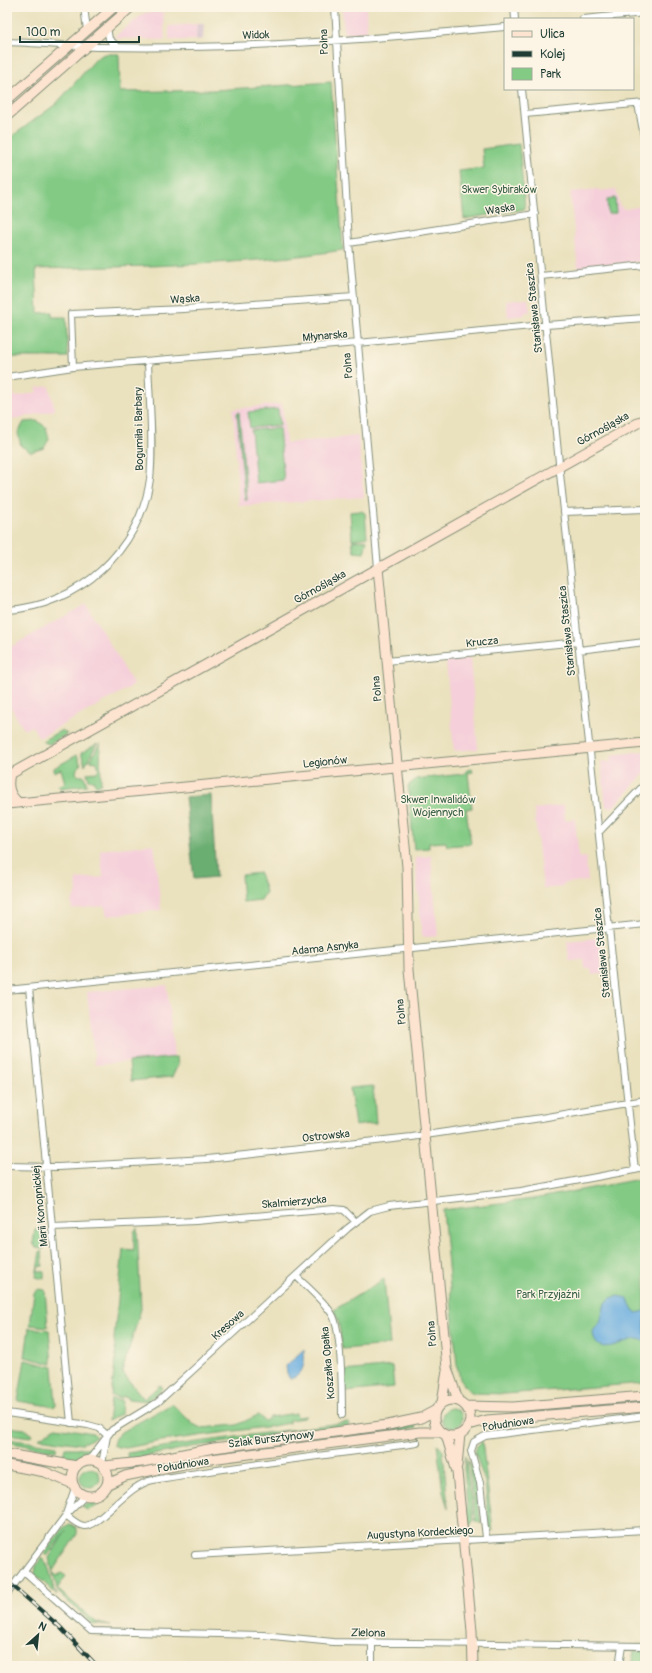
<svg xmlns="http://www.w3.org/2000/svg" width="652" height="1673" font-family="Pangolin,sans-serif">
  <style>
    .built { fill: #f5cfda }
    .industrial { fill: #d1bdcb }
    .green { fill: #83ca85; stroke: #51845c }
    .forest { fill: #6aae72; stroke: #447653 }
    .water { fill: #6baee0; stroke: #45768a }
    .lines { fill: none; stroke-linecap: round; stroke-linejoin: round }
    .street-casing { stroke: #848f79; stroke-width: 8 }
    .secondary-casing { stroke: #848f79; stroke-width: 11 }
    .street { stroke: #fff; stroke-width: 6 }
    .secondary { stroke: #fde4d0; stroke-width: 9 }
    .rail-casing { stroke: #1f3d34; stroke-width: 4 }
    .rail { stroke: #fcf5e5; stroke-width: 2.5; stroke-dasharray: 8; stroke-linecap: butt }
    .labels { text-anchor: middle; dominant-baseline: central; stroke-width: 3; stroke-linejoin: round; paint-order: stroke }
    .street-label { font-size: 11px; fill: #1f3d34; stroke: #fcf5e5 }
    .park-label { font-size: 11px; fill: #386048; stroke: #fcf5e5 }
  </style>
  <rect width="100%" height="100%" fill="#fcf5e5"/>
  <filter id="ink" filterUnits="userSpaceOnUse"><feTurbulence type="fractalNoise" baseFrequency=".025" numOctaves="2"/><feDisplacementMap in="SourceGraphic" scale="8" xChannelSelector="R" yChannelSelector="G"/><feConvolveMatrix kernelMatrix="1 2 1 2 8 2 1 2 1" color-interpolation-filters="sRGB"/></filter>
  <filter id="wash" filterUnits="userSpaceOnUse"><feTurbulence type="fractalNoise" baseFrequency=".012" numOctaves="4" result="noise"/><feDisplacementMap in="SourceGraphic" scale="16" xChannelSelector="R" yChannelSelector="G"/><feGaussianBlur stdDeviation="0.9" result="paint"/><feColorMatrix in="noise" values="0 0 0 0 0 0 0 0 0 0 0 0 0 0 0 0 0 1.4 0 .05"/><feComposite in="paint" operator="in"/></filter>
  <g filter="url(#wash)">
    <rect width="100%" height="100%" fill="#eae1be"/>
    <!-- built -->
    <path class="built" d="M342,7H366L367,32L344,34Z
      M163,12L165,40L113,38L144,13Z
      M197,24L196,40H169V26Z
      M599,189V191L616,189L619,205L624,209L645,206V261L578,268L570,192Z
      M528,299L530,312H525V315L508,317L506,301Z
      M49,386L55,410L7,421V389L12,388L15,397L37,392L36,388Z
      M282,404L286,443L358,436L364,497L239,506L233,409Z
      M86,604L134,685L39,738L32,726L24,730L7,701V649Z
      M470,658L478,749L454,751L446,660Z
      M645,751V773L613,807H606L601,762L612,761L611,755Z
      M564,805L565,820L575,819L579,858L586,857L588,881L565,883L562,887L543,889L534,809Z
      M154,844L161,910L107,916L105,906L72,909L71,901L77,892L76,879L103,877L100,850Z
      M431,856L438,936L425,937L422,935L415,857Z
      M598,938L600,939L603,974L592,975L591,968L585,969L584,960L569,961L567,941Z
      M167,985L174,1057L95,1065L87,992Z"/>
    <!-- industrial -->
    <path class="industrial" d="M197,24H204L203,39L196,40Z"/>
    <!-- green -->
    <path class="green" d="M104,54H119L120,92L214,90L331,82L343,250C241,266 138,266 36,269L38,313L52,312V317H66L68,357H7V140L56,104L96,59Z
      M519,144L525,209L464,219L459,171L484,168L482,149Z
      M615,198L616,213L608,214L607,199Z
      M278,409L280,425L250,428L248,412Z
      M239,412L247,500H245L237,413Z
      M37,421L46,427L49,439L44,448L31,452L21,446L18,433L24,422Z
      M279,428L284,480L256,483L251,430Z
      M361,511L365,513L367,537L352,540L350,512Z
      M367,540L364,553L354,552L352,541Z
      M62,730L67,734L49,744L42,741Z
      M100,743L101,784L96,785L93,780H89L87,773L97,772L99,769L97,762L90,761Z
      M97,744L85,765L81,753Z
      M77,755L81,765L77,768L76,773L79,776H84L87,785L60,788L58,786L65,783L61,769L54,772V768Z
      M472,769L473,772L468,773L472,808L466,809L471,844L447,846L446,842L429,843V848L414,849L408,786L416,779L464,774L467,770Z
      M260,873L266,892L261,900L243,902L241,875Z
      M177,1057L178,1065L172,1077L131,1081L129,1062Z
      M373,1086L376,1123L355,1126L350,1088Z
      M645,1178V1383L505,1394L473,1393L467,1389L460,1379L457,1365L443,1210L533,1199Z
      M137,1228L141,1309L122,1372L144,1399L160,1385L162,1389L147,1401L128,1399V1397L122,1396V1398L111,1396L116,1354L114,1339L123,1249L134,1250V1232Z
      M35,1229H42L44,1249L36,1248L33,1243Z
      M40,1251L42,1252L43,1266L38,1267V1271H44V1279L36,1277Z
      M384,1279L390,1345L342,1349L339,1323L334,1310Z
      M39,1289L45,1290L48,1327L30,1325L34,1293Z
      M29,1328L49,1330L52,1364L25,1357Z
      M25,1360L53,1367L56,1405L55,1407L18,1401Z
      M392,1366L394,1387L346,1392L344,1371Z
      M111,1399L122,1400L121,1414L108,1421Z
      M172,1404L193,1424L201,1428L237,1425L258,1415L265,1421L270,1417L296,1413L297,1417L306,1416L304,1418L289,1420V1423L272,1426L161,1441L126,1448L118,1447L113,1445L115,1438L121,1432Z
      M442 1418a10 10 0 1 1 20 0a10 10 0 1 1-20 0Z
      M348,1422L349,1425L346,1426L191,1447L128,1460L127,1453L176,1445Z
      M415,1424L416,1428L130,1471L129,1468L208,1454L395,1429Z
      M7,1427L25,1429L32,1435L31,1437L7,1434Z
      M56,1427L93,1433L96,1437L81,1444L39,1438Z
      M7,1439L57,1446L56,1451L7,1442Z
      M482,1441L493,1531L489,1528L485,1482L475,1453L477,1446Z
      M437,1444L443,1451L448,1508L443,1492Z
      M65,1448H94C88,1455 71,1461 62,1460Z
      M465,1456L474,1520L469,1527L464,1468Z
      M468,1460L475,1475L481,1524L476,1521Z
      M80 1478a10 10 0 1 1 20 0a10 10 0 1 1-20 0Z
      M124,1481L97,1506L87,1510L81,1506L102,1500L118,1484Z
      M70,1524L77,1528V1534L52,1572L57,1576L61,1573L66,1576L57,1589L97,1623L111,1626L93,1624L58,1592L49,1558L66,1531L47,1556L44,1554L64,1527Z
      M41,1558C53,1566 49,1583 57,1595L35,1574L36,1566Z
      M634,1651H645V1666H631Z"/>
    <!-- forest -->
    <path class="forest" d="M211,795L216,877L194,879L185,797Z"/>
    <!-- water -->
    <path class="water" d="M618,1296L627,1298L633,1310L637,1313L645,1311V1342C642,1340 639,1339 636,1339C624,1339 594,1361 593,1331L600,1323L605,1303L611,1298Z
      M304,1349C305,1361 305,1375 290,1379L287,1374L286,1366Z"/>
  </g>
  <g filter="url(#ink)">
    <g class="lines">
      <defs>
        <path id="street" d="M84,7L87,30
          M335,7L349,243L378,568
          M514,7L515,19
          M583,19L645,13
          M107,27L109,39L117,46
          M7,42C38,43 69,46 101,47C236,50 371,39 505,27
          M522,89L561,483L635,1170
          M638,104L645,142
          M525,114L645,103
          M349,243L535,214
          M541,276L645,265
          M73,367L71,314L183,309L354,297
          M7,377L73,367L358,343L532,326L645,318
          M564,512L645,509
          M7,610C78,606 140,551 150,479C154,444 149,397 148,361
          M579,650L645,642
          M387,661L578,642
          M599,832L645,784
          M29,988L71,1423
          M7,990L645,924
          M7,1166L58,1167L207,1159L412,1137L541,1118L645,1100
          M52,1227L196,1221L334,1209L344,1210L356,1222
          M296,1276C308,1288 323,1300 332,1314C342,1330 342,1394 342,1415
          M7,1413L88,1425L99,1428L107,1435
          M89,1460L112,1430L158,1402L348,1228L370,1211L389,1206L521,1191L645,1168
          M102,1464L107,1436
          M66,1514L75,1488
          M66,1515C71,1519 77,1525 84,1526C99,1527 128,1484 153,1480C240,1465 329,1455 417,1443
          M486,1538L480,1483L471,1451L474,1442L485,1436L645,1416
          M195,1555L645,1530
          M25,1572L91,1631L263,1635L333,1642L645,1646
          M7,1594L66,1515L85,1496
          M372,1666V1642
          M619,1666L622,1646"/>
        <path id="secondary" d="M7,100L114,7
          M7,116L131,7
          M378,568L407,867L409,969L430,1187L447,1368L458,1400
          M10,774C7,786 9,795 19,803
          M7,776L645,419
          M7,804L645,743
          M434 1418a18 18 0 1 1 36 0a18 18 0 1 1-36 0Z
          M442,1402L447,1371
          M466,1406L513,1407L645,1396
          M469,1425L487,1420L645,1407
          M446,1435L457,1472L472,1631L473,1666
          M7,1454L77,1466
          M72 1478a18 18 0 1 1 36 0a18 18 0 1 1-36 0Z
          M7,1465L45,1472L73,1484
          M104,1466L142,1462L214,1448L388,1425L421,1418L434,1411
          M457,1466L460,1434
          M108,1484L125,1476L203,1460L420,1432H440"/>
      </defs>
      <!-- street casing -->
      <use href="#street" class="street-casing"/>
      <!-- secondary casing -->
      <use href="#secondary" class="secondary-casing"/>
      <!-- street -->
      <use href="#street" class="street"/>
      <!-- secondary -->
      <use href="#secondary" class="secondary"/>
      <defs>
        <path id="rail" d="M7,1581L59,1626L97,1666"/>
      </defs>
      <!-- rail casing -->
      <use href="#rail" class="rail-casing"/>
      <!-- rail -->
      <use href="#rail" class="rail"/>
    </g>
  </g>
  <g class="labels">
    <!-- street labels -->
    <g class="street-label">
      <text transform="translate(256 35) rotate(-2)">Widok</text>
      <text transform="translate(324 42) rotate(-92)">Polna</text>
      <text transform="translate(500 209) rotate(-9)">Wąska</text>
      <text transform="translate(185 299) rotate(-4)">Wąska</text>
      <text transform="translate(534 308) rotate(-96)">Stanisława Staszica</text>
      <text transform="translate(325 336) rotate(-5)">Młynarska</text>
      <text transform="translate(348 366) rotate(-95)">Polna</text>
      <text transform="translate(139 429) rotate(-91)">Bogumiła i Barbary</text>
      <text transform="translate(603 429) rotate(-29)">Górnośląska</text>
      <text transform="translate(320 587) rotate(-29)">Górnośląska</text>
      <text transform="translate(567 631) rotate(-96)">Stanisława Staszica</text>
      <text transform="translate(482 642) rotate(-6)">Krucza</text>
      <text transform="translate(377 689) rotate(-95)">Polna</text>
      <text transform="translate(325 762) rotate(-6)">Legionów</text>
      <text transform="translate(325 948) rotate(-6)">Adama Asnyka</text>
      <text transform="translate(602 953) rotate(-96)">Stanisława Staszica</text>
      <text transform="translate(401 1012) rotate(-96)">Polna</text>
      <text transform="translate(326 1136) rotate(-6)">Ostrowska</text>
      <text transform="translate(294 1202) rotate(-5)">Skalmierzycka</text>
      <text transform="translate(40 1206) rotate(-96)">Marii Konopnickiej</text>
      <text transform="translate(228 1325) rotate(-42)">Kresowa</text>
      <text transform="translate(432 1334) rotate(-95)">Polna</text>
      <text transform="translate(328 1363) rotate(-95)">Koszałka Opałka</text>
      <text transform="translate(508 1424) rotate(-8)">Południowa</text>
      <text transform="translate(271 1439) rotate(-7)">Szlak Bursztynowy</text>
      <text transform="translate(183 1465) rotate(-9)">Południowa</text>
      <text transform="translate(420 1533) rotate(-3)">Augustyna Kordeckiego</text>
      <text transform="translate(368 1633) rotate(1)">Zielona</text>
    </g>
    <!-- park labels -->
    <g class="park-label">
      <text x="499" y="189">Skwer Sybiraków</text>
      <text x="438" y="799">Skwer Inwalidów<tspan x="438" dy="13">Wojennych</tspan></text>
      <text x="548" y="1294">Park Przyjaźni</text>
    </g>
  </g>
  <!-- margin -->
  <rect width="652" height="1673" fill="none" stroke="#fcf5e5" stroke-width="24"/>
  <!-- legend -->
  <rect x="504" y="18" width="130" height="72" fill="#fcf5e5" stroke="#a4ab9e"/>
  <rect x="512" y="31" width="20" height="6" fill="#fde4d0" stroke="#a4ab9e"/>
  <text x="540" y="38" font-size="12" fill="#1f3d34">Ulica</text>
  <rect x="512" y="51" width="20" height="6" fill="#1f3d34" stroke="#a4ab9e"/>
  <text x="540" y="58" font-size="12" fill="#1f3d34">Kolej</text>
  <rect x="512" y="68" width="20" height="12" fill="#83ca85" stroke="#a4ab9e"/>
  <text x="540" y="78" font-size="12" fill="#1f3d34">Park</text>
  <!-- north arrow -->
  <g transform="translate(38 1635) rotate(27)" stroke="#fcf5e5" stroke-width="3" paint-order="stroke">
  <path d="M0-3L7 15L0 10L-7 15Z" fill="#1f3d34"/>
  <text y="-6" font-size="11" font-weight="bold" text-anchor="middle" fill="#1f3d34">N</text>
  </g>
  <!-- scale -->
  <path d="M20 36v6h119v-6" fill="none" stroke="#1f3d34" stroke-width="2"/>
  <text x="26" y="36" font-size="12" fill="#1f3d34" stroke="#fcf5e5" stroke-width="3" paint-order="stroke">100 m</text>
</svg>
